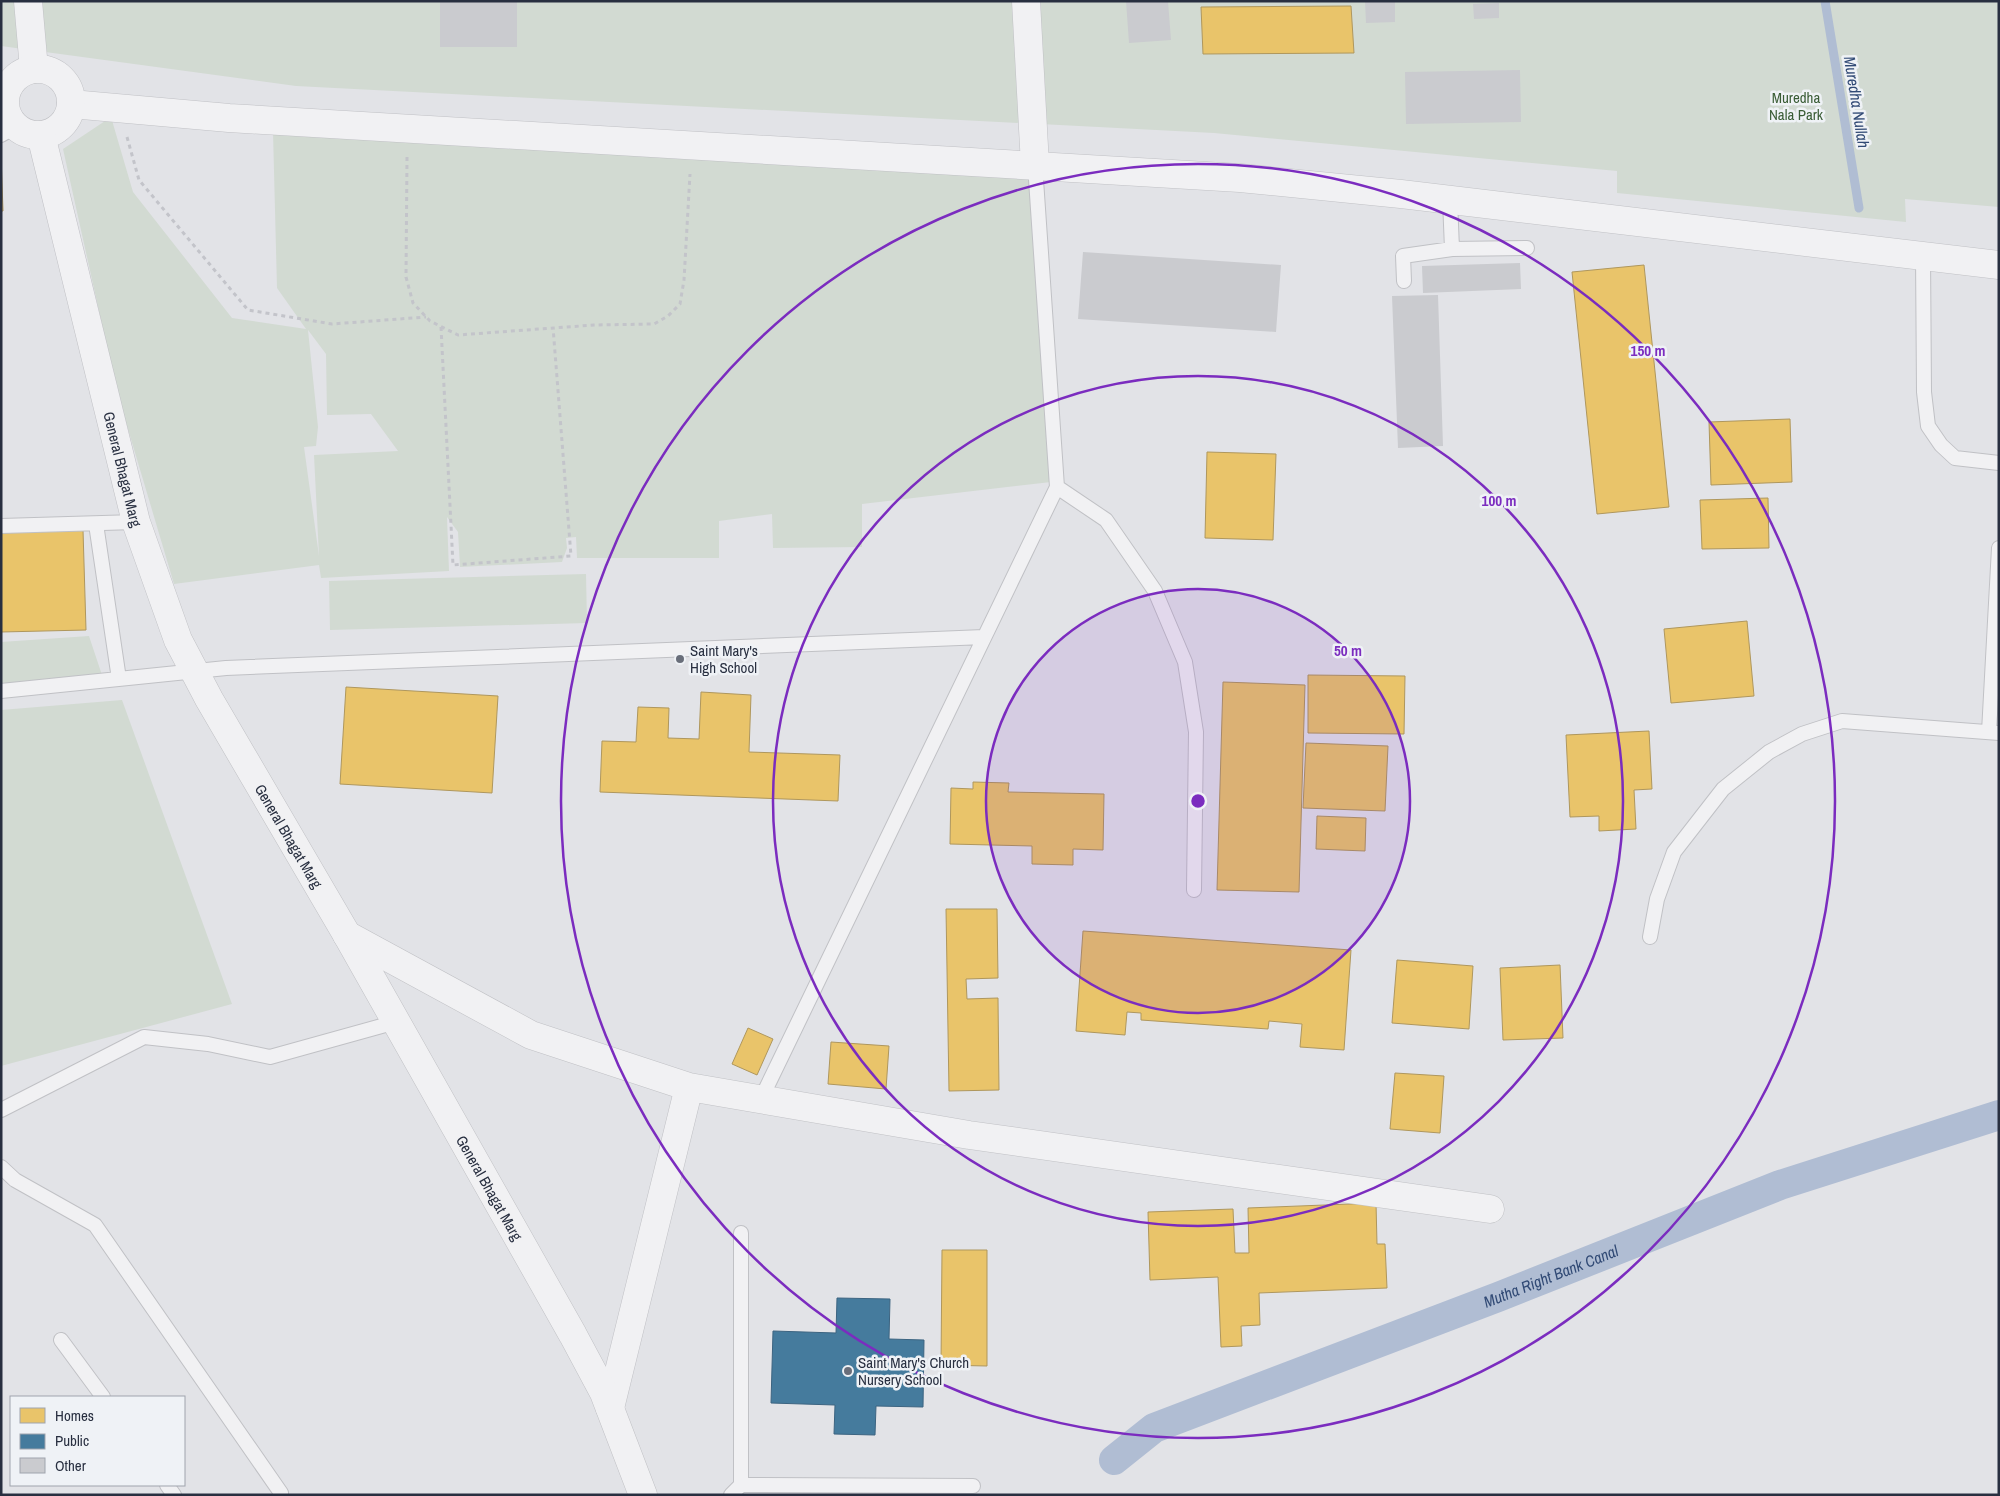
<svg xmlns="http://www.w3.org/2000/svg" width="2000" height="1496" font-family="'Archivo Narrow',sans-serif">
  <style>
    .green { fill: #d2dad2; fill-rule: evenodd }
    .homes { fill: #e9c46a; stroke: #af975d }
    .public { fill: #457b9d; stroke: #3c6481 }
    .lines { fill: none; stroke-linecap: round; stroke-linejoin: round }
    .stream { stroke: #b0bdd3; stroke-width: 9 }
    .canal { stroke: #b0bdd3; stroke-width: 30 }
    .building { fill: #cacbcf }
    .service-casing { stroke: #c0c1c5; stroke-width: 16 }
    .minor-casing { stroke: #c0c1c5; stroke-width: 29 }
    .tertiary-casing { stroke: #c0c1c5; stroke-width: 29 }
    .path { stroke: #c3c4ca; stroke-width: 3; stroke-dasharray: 4 4; stroke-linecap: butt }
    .service { stroke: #f1f1f3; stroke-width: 14 }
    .minor { stroke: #f1f1f3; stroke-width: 28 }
    .tertiary { stroke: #f1f1f3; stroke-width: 28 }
    .ring { fill: none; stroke: #7b2cbf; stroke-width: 2.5 }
    .poi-dot { fill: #696e7a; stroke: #eff2f6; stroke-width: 2 }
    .labels { text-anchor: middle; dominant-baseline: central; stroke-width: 5; stroke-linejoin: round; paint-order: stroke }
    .park-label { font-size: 15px; fill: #395c35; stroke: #eff2f6 }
    .street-label { font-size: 15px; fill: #282f40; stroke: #eff2f6 }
    .poi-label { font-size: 15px; fill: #282f40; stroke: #eff2f6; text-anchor: start }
    .water-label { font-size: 16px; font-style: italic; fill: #314a75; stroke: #eff2f6 }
    .centre { fill: #7b2cbf; stroke: #eff2f6; stroke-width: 2.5 }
    .ring-label { font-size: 15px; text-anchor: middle; font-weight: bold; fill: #7b2cbf; stroke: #eff2f6; stroke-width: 5; stroke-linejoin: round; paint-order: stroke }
  </style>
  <rect width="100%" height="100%" fill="#e2e3e7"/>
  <!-- green -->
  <path class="green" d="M1,1H1999V207L1905,199L1906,222L1617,193V171L1214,133L296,86L1,46Z
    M111,117L133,192L232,318L306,329L277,288L273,132L1030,172L1051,482L862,504V547L773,548L772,514L719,521V558H577L576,537L566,538L567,548L562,562L460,567L458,532L447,517L449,571L321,578L319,565L174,584L117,392L63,149ZM308,330L326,354L327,415L371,414L398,451L314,455L319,556L304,447L316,446L318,427Z
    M586,574L587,623L330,630L329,581Z
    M89,636L103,678L1,688V642Z
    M122,700L232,1004L1,1066V710Z"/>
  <!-- homes -->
  <path class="homes" d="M1351,6L1354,53L1203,54L1201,7Z
    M1,155L3,211H1Z
    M1644,265L1669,507L1597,514L1572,272Z
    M1790,419L1792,482L1711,485L1709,422Z
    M1207,452L1276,454L1273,540L1205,538Z
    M1768,498L1769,548L1702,549L1700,500Z
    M83,530L86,630L1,632V532Z
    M1747,621L1754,696L1671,703L1664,629Z
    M1308,675L1405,676L1404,734L1308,733Z
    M1223,682L1305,685L1299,892L1217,890Z
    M346,687L498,696L492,793L340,784Z
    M701,692L751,695L749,752L840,755L838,801L600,792L602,741L636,742L638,707L669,708L668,738L699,739Z
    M1649,731L1652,789L1634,790L1636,829L1599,831V816L1570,817L1566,735Z
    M1306,743L1388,746L1385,811L1303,808Z
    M973,782L1009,783L1008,792L1104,794L1103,850L1073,849V865L1032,864V846L950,844L951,788L973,789Z
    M1317,816L1366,818L1365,851L1316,849Z
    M946,909H997L998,978L966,979L967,999L998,998L999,1090L949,1091Z
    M1083,931L1351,950L1344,1050L1300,1047L1302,1024L1269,1021L1268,1029L1141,1020V1013L1127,1012L1125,1035L1076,1031Z
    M1397,960L1473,966L1469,1029L1392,1023Z
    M1560,965L1563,1038L1503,1040L1500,968Z
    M748,1028L773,1039L757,1075L732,1064Z
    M831,1042L889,1046L886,1089L828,1084Z
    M1395,1073L1444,1076L1440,1133L1390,1129Z
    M1376,1203L1377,1244H1385L1387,1288L1259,1293L1260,1325L1241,1326L1242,1346L1221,1347L1218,1277L1150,1280L1148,1212L1233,1209L1235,1253H1249L1248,1208Z
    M942,1250H987V1366L941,1365Z"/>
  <!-- public -->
  <path class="public" d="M837,1298L890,1299L889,1339L924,1340L923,1407L876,1406L875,1435L834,1434L835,1405L771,1403L773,1331L836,1333Z"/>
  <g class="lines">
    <!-- stream -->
    <path class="stream" d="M1825,1L1859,208"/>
    <!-- canal -->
    <path class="canal" id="s1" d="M1114,1460L1154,1428L1498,1297L1780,1185L1999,1115"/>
  </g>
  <!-- building -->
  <path class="building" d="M440,1H517V47H440Z
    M1126,1H1168L1171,40L1129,43Z
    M1365,1H1395V22L1366,23Z
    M1499,3V18L1474,19L1473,4Z
    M1520,70L1521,122L1406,124L1405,72Z
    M1083,252L1281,265L1276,332L1078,319Z
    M1520,263L1521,289L1423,293L1422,266Z
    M1438,295L1443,446L1398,448L1392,296Z"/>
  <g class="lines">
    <defs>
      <path id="service" d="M1,135L15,127
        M1450,200L1452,249
        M1923,255L1924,392L1928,426L1941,445L1955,458L1999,463
        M1404,281L1403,256L1452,249L1527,248
        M1057,487L1106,520L1155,591L1185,662L1196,732L1194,890
        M96,524L119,679
        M1,526L136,522
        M1,691L226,668L984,637
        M1989,732L1999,548
        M1650,937L1657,899L1674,852L1723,789L1769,752L1802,734L1842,721L1999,733
        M761,1099L1057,487L1035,165
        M1,1110L144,1037L208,1044L270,1057L396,1022
        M1,1167L15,1180L95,1225L281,1493L280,1495
        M61,1340L103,1397
        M167,1485L174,1495
        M741,1485L973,1486
        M731,1495L741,1485V1233"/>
      <path id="minor" d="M1026,1L1035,165
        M71,104L229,118L1240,178L1401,194L1999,265
        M347,935L531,1035L689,1087L969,1135L1490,1209
        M610,1408L689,1087"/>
      <g id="tertiary">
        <path d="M28,1L34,69"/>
        <circle cx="38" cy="102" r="33"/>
        <path id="s2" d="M41,135L136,522L178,640L209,699L347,935L573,1335L604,1393L643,1495"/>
      </g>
    </defs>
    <!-- service casing -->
    <use href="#service" class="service-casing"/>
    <!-- minor casing -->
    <use href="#minor" class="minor-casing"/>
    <!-- tertiary casing -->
    <use href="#tertiary" class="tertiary-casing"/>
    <!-- path -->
    <path class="path" d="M127,137L139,180L248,310L332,324L426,317
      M407,157L406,277L413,303L430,321L458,335L594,325L654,324L668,316L680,304L684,280L690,174
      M441,327L453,565L571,556L553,327"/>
    <!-- service -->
    <use href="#service" class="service"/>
    <!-- minor -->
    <use href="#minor" class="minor"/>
    <!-- tertiary -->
    <use href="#tertiary" class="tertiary"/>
  </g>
  <!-- distance rings -->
  <circle cx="1198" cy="801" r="212" fill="#7b2cbf" fill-opacity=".12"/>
  <g class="ring">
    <circle cx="1198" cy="801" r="212"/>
    <circle cx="1198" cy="801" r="425"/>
    <circle cx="1198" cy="801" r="637"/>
  </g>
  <!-- markers -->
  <g class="poi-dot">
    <circle cx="680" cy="659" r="5"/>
    <circle cx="848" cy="1371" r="5"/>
  </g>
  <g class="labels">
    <!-- park labels -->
    <g class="park-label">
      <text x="1796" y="97">Muredha<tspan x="1796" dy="17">Nala Park</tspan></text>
    </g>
    <!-- street labels -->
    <g class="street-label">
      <text stroke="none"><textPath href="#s2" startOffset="344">General Bhagat Marg</textPath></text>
      <text stroke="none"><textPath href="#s2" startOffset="749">General Bhagat Marg</textPath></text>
      <text stroke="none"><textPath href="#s2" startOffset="1154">General Bhagat Marg</textPath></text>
    </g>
    <!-- poi labels -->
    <g class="poi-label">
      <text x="690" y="650">Saint Mary's<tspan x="690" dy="17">High School</tspan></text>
      <text x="858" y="1362">Saint Mary's Church<tspan x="858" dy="17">Nursery School</tspan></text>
    </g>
    <!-- water labels -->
    <g class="water-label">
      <text transform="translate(1857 102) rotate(81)">Muredha Nullah</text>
      <text stroke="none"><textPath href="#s1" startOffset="476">Mutha Right Bank Canal</textPath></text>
    </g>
  </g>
  <circle cx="1198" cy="801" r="8" class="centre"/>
  <g class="ring-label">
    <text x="1648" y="356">150 m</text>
    <text x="1499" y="506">100 m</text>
    <text x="1348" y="656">50 m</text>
  </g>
  <!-- border -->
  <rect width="2000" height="1496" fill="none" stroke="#282f40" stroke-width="5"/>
  <!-- legend -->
  <rect x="10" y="1396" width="175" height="90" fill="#eff2f6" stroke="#9fa4ad"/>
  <rect x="20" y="1408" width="25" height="15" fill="#e9c46a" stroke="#9fa4ad"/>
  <text x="55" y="1421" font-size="15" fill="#282f40">Homes</text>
  <rect x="20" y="1434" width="25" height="15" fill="#457b9d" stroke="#9fa4ad"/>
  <text x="55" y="1446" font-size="15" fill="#282f40">Public</text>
  <rect x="20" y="1458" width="25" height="15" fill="#cacbcf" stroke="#9fa4ad"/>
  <text x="55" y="1471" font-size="15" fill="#282f40">Other</text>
</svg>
